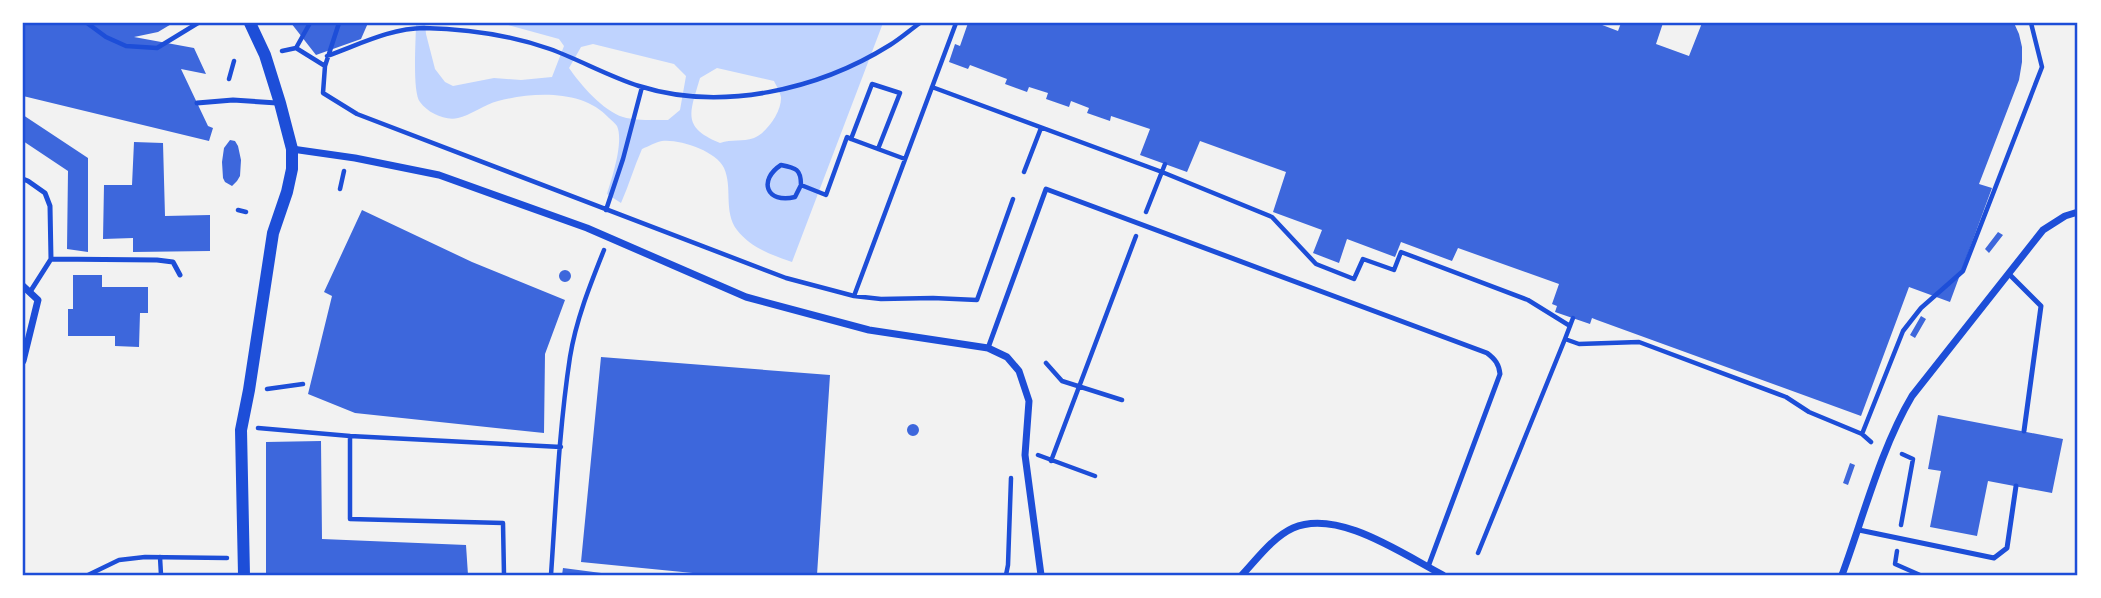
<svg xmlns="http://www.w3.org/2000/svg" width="2101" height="598" font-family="'PT Sans',sans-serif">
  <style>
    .water { fill: #bfd3fe; fill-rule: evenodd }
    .building { fill: #3d67dc }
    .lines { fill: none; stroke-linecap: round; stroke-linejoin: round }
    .path { stroke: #1d4ed8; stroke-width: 4.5 }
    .service { stroke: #1d4ed8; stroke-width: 5 }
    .minor { stroke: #1d4ed8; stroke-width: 7 }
    .tertiary { stroke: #1d4ed8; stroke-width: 12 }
    .neatline { fill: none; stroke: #1d4ed8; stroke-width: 2.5 }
  </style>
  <rect width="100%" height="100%" fill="#f2f2f2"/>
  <!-- water -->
  <path class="water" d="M416,23H425L426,34L435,69L445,82L453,86L494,78L521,80L552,77L564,46L559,39L501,23H883L792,262C772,255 751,248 737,230C723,211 733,188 724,168C716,151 680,139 662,141C656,142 649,146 642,149C634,167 629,185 621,203L607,194C612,178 624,142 617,126C615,123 612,121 609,118C583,89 532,92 498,101C485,104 469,116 458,118C445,121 428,113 420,102C412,92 416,39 416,23ZM593,44L674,64L686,76L680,110L668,120C654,120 636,121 623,117C603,111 580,84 569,68L581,47ZM717,68L774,81C776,85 780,92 781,97C782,111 767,133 754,138C742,142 732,139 720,143C681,127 690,113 700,78Z"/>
  <!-- building -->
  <path class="building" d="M23,23H173L158,32L134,37L194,48L206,74L181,69L208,126L213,128L209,141L23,96Z
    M291,23H368L361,39L316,55Z
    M968,23H1597L1618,31L1621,23H1663L1656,44L1689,56L1702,23H2014L2019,34L2022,47V62L2019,80L1979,184L1992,188L1950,302L1909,287L1861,416L1597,320L1592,318L1590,324L1555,312L1557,306L1552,304L1559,284L1458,248L1452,261L1401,242L1395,257L1347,239L1339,263L1313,253L1322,230L1273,212L1286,172L1200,141L1187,172L1140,155L1150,129L1111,116L1110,121L1087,113L1089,108L1071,101L1069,107L1046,99L1048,93L1029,87L1027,92L1005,84L1007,79L970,65L968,69L949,62L955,44L960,46Z
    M23,115L88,158V252L67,249L68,171L23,141Z
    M230,140L235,141L238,146L241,160L240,176L237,181L232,186L225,182L223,178L222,162L224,148Z
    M134,142L163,143L165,216L210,215V251L133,252V238L103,239L104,185H132Z
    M362,210L472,262L565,300L545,354L544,433L355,413L308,394L332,296L324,292Z
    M1998,232L2003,235L1989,253L1985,249Z
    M559 276a6 6 0 1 1 12 0a6 6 0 1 1-12 0Z
    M73,275H102V287H148V313H140L139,347L115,346V336H68V309H73Z
    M1921,316L1926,319L1915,338L1910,335Z
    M601,357L830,375L817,575H713L581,562Z
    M1938,415L2063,439L2052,493L1988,481L1977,536L1930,527L1941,471L1928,469Z
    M907 430a6 6 0 1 1 12 0a6 6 0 1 1-12 0Z
    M321,441L322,539L466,545L468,575H266V442Z
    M1850,463L1855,465L1848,485L1843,483Z
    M563,568L609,574V575H562Z"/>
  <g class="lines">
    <!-- path -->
    <path class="path" d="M87,23L106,37L126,46L157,48L198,23
      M339,23L325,66L323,93L357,114L786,278L854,296L881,299L933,298L977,300L1013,199
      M296,48L310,23
      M282,51L296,48L325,66
      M327,56C358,45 391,28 424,28C467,29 510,35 550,49C580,60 608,76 639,86C721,112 818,90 890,45C900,39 910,30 920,23
      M229,79L234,61
      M932,87L1162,172L1272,217L1316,264L1354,279L1363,259L1394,270L1401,252L1528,300L1570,326
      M851,139L905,159
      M1024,172L1041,128
      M801,185C801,169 796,168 781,165C758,180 766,204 795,197L801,185L826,195L847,137L851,139L872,84L900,93L878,149
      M340,189L344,171
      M238,210L246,212
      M606,210L623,159L642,87
      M1146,212L1165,164
      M854,296L956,23
      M1573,318L1565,339L1579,344L1639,342L1786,397L1809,412L1862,434L1871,442
      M1046,363L1062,381L1122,400
      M267,389L303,384
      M258,428L350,436V519L503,523L504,575
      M1862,434L1903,331L1921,308L1963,271L2042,67L2031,23
      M350,436L561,447
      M1038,455L1095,476
      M1051,461L1136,236
      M1901,525L1913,459L1902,454
      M1897,551L1895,564L1920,575
      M1478,553L1565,339
      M160,557L161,575
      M88,575L119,560L145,557L227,558
      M551,575C556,503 559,429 570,357C576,320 590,285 604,250
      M1006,575L1008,565L1011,478"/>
    <!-- service -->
    <path class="service" d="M197,103L233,100L277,103
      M23,179L28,181L45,193L50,206L51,259L30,292
      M51,259L157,260L173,262L180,275
      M2009,274L2041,306L2024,431
      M988,348L1046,189L1487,353C1495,359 1499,364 1500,374L1428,567
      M1859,530L1994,558L2007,548L2016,486"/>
    <!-- minor -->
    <path class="minor" d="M292,149L355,158L439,175L587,228L746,297L869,330L988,348L1007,357L1019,371L1029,401L1025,455L1041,575
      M23,286L38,300L23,361
      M1242,575C1257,559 1273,537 1293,528C1338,508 1404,555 1443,575
      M1842,575C1863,518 1881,448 1912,396L2043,230L2065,216L2078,212"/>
    <!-- tertiary -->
    <path class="tertiary" d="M244,575L241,430L249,390L273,233L287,192L292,169V149L280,103L265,55L250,23"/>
  </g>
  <!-- border -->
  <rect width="2101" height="598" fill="none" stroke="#ffffff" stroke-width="49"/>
  <rect x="24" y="24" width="2052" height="550" class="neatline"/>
</svg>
